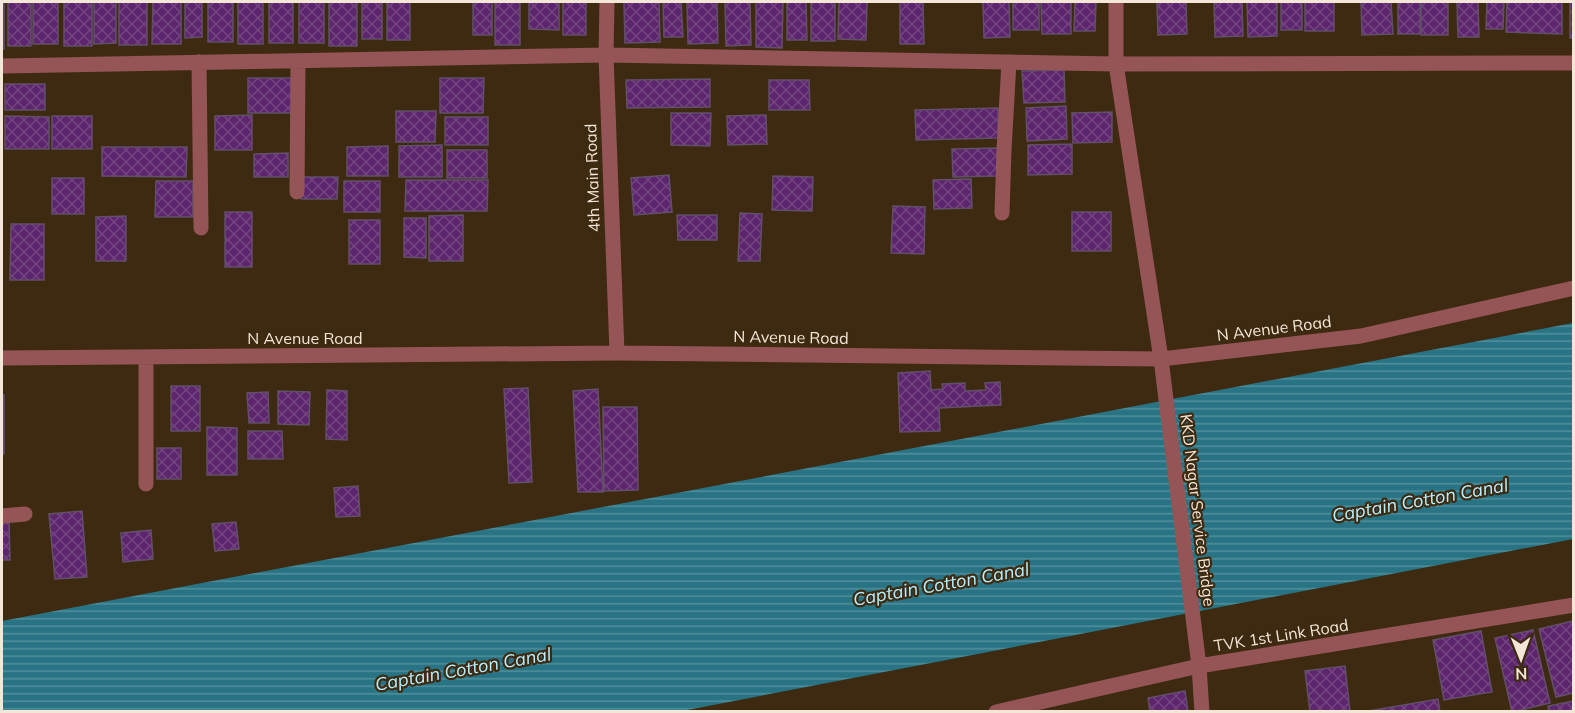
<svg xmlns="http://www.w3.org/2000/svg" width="1575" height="713" font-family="Mulish,sans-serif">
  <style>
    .water { fill: url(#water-rules) }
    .building { fill: url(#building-cross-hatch); stroke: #624f69; stroke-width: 1.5 }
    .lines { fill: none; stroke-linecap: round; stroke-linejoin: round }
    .minor { stroke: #955557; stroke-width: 15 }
    .labels { text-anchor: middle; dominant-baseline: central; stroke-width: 4.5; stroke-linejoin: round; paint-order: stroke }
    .street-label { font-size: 16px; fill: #f4e7d8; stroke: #3e2a11 }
    .water-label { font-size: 18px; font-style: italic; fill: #b4f0ff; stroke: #3e2a11 }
  </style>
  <defs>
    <pattern id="water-rules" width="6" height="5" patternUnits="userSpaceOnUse" patternTransform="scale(1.5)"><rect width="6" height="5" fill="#287485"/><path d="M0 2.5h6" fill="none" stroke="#528e9b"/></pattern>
    <pattern id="building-cross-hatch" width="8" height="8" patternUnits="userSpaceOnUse" patternTransform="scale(1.5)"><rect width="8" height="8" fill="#5c256d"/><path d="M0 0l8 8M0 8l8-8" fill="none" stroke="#744581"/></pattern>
  </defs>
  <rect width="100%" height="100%" fill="#3e2a11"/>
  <!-- water -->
  <path class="water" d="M1573,323V539L682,711L2,712V621Z"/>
  <!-- building -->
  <path class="building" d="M2,2H4V49H2Z
    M8,2H31V46H8Z
    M33,2H58V44H33Z
    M64,2H92V46H64Z
    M94,2H116V43L94,44Z
    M119,2H147V45H119Z
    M153,2H181V44H152Z
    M185,2H202V37L185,38Z
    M208,2H233V42H208Z
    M238,2H263V44H238Z
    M269,2H293V43H269Z
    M299,2H324V43H299Z
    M329,2H357V46H329Z
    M362,2H382V39H362Z
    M387,2H410V40H387Z
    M473,2H492V35H473Z
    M495,2H520V45H495Z
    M529,2H559V30L529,29Z
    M563,2H586V35H563Z
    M624,2H659L660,42L625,43Z
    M663,2H681L683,37H664Z
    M687,2H717L718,43L688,44Z
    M725,2H750L751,45L726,46Z
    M756,2H783L782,48L756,47Z
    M787,2H806L807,40H787Z
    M811,2H835V41H811Z
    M839,2H867L866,40L838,39Z
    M900,2H923L924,44H900Z
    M983,2H1009L1010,37L984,38Z
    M1013,2H1039V30H1013Z
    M1041,2H1071V34H1042Z
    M1075,2H1096L1095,31H1074Z
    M1157,2H1186L1187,34L1158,35Z
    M1214,2H1242L1243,36L1215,37Z
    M1247,2H1277V36L1248,37Z
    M1281,2H1302V30H1281Z
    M1305,2H1334V31H1305Z
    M1361,2H1391L1393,34L1362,35Z
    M1398,2H1420V34H1398Z
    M1421,2H1448V35H1421Z
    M1457,2H1478L1479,37H1458Z
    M1487,2H1504L1503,29H1486Z
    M1507,2H1562V34L1506,32Z
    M1570,2H1574V38H1570Z
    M1064,70L1065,102L1024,103L1022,71Z
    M248,78H291L292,113H248Z
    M440,78H484L483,113H440Z
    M710,79V107L627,108L626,80Z
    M769,80H809L810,110H769Z
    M5,84H45V110H5Z
    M1066,106L1067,139L1027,141L1026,108Z
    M998,108V138L916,140L915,110Z
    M396,111H436L435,142H396Z
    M1112,112V142L1073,143L1072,113Z
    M671,113H711L710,146L671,145Z
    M252,115V150H215V116Z
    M766,115L767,144L728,145L727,116Z
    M5,116L49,117V149H5Z
    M52,116H92V149H52Z
    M445,117H488V145H445Z
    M1072,144V174L1028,175V145Z
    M442,145V177H399V146Z
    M388,146V176H347V147Z
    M102,147H187L186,177L102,176Z
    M998,148V176L953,177L952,149Z
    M447,150H487V178H447Z
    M288,153V177H254V154Z
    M669,175L672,212L634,215L631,178Z
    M773,176L813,177L812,211L772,210Z
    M301,177H338L337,199H301Z
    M52,178H84V214H52Z
    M971,179L972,208L934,209L933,180Z
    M406,180H488L487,211H405Z
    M156,181H193V217H155Z
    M344,181H380V212H344Z
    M893,206L925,207L924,254L891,253Z
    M225,212H252V267H225Z
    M1072,212H1111V251H1072Z
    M740,213L762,214L760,261H738Z
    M463,215V261H429V216Z
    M677,215H717V240H678Z
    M126,216V261H96V217Z
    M404,218H426V258L404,257Z
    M349,220H380V264H349Z
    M11,224H44V280H10Z
    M930,371L931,390L943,389L942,384L965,383V391L986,390L985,383L1000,382L1001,405L939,408L940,431L900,432L898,373Z
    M171,386H200V431H171Z
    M528,388L532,482L509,483L504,389Z
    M598,389L603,492H578L573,391Z
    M327,390L347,391V440L326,439Z
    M278,391L310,392L309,425L278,424Z
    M268,392L269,423H249L247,393Z
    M2,395H4V454H2Z
    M603,407H637L638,490L604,491Z
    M207,427L237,428V475H207Z
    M248,431H282L283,459H248Z
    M157,448H181V479H157Z
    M358,486L360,516L336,517L334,488Z
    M82,511L87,577L55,579L49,514Z
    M2,521H9L10,560H2Z
    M236,522L239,549L215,551L212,524Z
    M151,530L153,559L123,562L121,533Z
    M1573,621L1574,693L1556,697L1539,629Z
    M1533,630L1550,703L1512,712L1495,638Z
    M1481,631L1492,692L1444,700L1433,640Z
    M1345,666L1350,712H1310L1305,671Z
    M1185,691L1188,712H1150L1148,698Z
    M1438,699L1440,712H1363Z
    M1574,701V712H1549L1548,706Z"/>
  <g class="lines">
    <!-- minor -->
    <path class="minor" d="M607,2L606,55L617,353
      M1116,2V64L1161,359L1199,666L1202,712
      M199,62L201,228
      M2,66L606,55L1116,64L1574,63
      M297,192L298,61
      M1002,213L1004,150L1009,62
      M146,357V484
      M2,358L617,353L1161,359L1361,336L1574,288
      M2,516L25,514
      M996,712L1199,666L1574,605"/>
  </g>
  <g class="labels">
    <!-- street labels -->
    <g class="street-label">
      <text transform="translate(592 178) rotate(-92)">4th Main Road</text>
      <text transform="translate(1274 328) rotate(-7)">N Avenue Road</text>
      <text transform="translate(791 337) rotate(1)">N Avenue Road</text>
      <text x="305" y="338">N Avenue Road</text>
      <text transform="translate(1198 510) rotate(83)">KKD Nagar Service Bridge</text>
      <text transform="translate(1281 635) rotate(-9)">TVK 1st Link Road</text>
    </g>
    <!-- water labels -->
    <g class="water-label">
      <text transform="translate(1420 500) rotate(-10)">Captain Cotton Canal</text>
      <text transform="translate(941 584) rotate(-10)">Captain Cotton Canal</text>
      <text transform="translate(463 669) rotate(-10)">Captain Cotton Canal</text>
    </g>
  </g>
  <!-- border -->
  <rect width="1575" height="713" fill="none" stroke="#f4e7d8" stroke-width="6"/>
  <!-- north arrow -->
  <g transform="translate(1521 659) rotate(179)" stroke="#3e2a11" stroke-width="4.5" paint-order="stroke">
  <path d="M0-4.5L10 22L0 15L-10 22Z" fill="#f4e7d8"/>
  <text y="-9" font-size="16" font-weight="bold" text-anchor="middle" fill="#f4e7d8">N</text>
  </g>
</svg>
